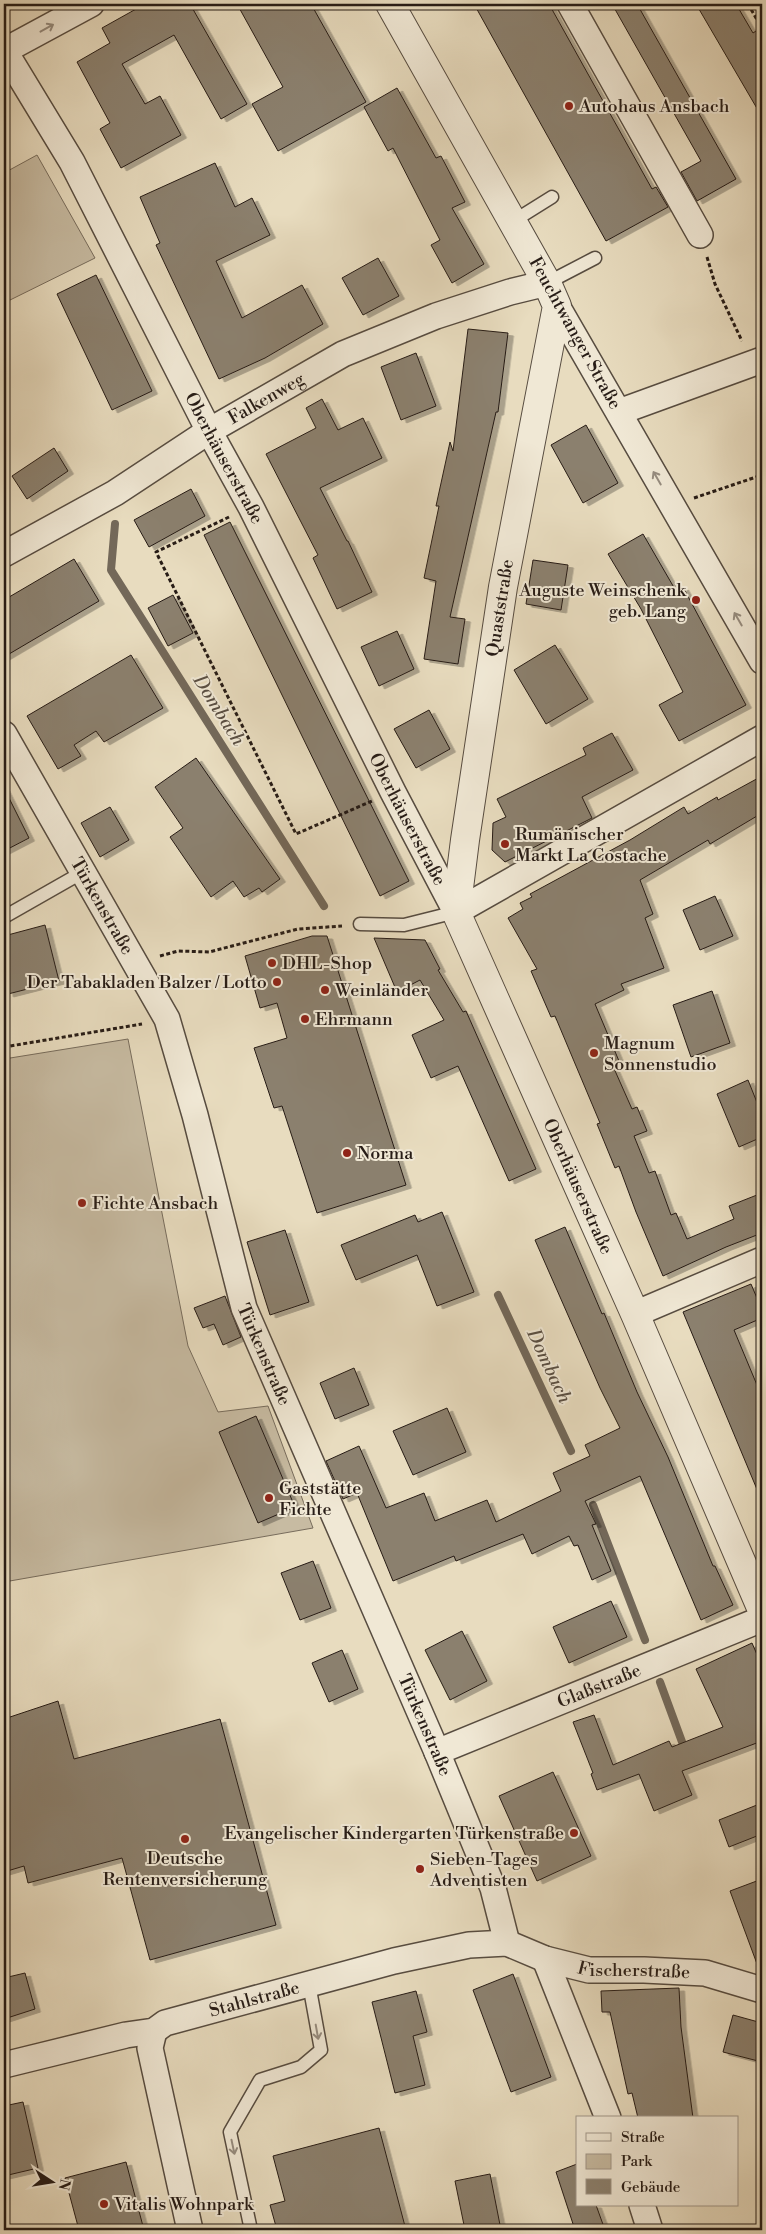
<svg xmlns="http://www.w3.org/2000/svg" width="766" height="2234" font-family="'Libre Bodoni',serif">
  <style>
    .green { fill: #c7bba2; stroke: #776c5c }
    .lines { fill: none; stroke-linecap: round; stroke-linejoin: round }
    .stream { stroke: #736859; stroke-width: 8 }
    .building { fill: #8b806e; stroke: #271c16; filter: url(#shadow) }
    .service-casing { stroke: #574c40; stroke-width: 15 }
    .minor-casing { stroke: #574c40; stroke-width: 28 }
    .tertiary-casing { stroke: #574c40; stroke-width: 30 }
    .path { stroke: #271c16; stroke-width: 3; stroke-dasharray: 4 2.5; stroke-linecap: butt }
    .service { stroke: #f0e8d5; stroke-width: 12 }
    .minor { stroke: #f0e8d5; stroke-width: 25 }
    .tertiary { stroke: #f0e8d5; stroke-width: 28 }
    .oneway { stroke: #968c7f }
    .poi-dot { fill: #8f2418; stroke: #f0e8d5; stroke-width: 2 }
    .labels { text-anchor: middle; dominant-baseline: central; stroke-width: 4; stroke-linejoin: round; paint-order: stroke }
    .poi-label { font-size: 18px; fill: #271c16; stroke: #f0e8d5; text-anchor: start }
    .street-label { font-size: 18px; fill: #271c16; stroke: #f0e8d5 }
    .water-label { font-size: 19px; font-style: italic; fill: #5a4f43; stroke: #f0e8d5 }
  </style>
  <defs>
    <filter id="shadow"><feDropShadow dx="5.5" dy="3" stdDeviation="0" flood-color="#0004"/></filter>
  </defs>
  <rect width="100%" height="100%" fill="#e8dcbf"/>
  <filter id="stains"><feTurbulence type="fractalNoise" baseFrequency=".004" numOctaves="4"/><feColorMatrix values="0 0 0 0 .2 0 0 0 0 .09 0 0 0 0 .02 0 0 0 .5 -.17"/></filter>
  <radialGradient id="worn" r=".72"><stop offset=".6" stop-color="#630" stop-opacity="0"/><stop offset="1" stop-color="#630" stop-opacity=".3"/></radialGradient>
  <!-- green -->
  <path class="green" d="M37,155L95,258L4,303V173Z
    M128,1039L188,1346L218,1412L268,1406L313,1528L4,1582V1059Z"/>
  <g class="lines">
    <!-- stream -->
    <path class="stream" d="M115,524L111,570L324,906
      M498,1295L571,1451
      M593,1505L645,1640
      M660,1682L685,1750"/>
  </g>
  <!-- building -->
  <path class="building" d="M145,4H190L247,104L221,119L174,35L122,64L145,104L160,96L181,135L121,168L100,129L110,123L77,62L110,43L102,28Z
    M237,4H311L366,102L278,151L252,104L283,87Z
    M474,4H549L652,189L656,187L668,207L606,241Z
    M612,4H637L736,179L697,201L681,172L701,161Z
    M696,4H736L753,33L762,27V117Z
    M397,88L436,158L441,156L465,202L452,208L484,264L452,283L431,245L440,240L393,148L388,151L364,107Z
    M215,163L235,207L252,198L270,235L216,261L242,318L302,285L323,324L265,358L219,379L156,245L160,243L140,197Z
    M378,258L399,296L363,315L342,278Z
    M96,275L152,391L112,410L57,294Z
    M468,329L508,333L498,412H496L450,617L465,619L458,664L424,659L436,581L424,578L439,506H436L450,442L453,451Z
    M416,353L436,406L401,420L381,367Z
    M322,399L338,430L363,418L382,458L320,488L347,541H348L372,592L337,609L313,558L318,555L266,454L316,428L306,408Z
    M586,425L618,483L583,503L551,445Z
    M54,448L68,471L27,499L12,476Z
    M191,489L205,516L149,547L134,520Z
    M230,522L409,881L380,896L204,535Z
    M643,534L676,591L683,587L746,705L679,741L659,705L683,692L641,609L608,554Z
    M74,559L99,601L4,657V600Z
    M533,560L568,565L561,610L526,604Z
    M173,595L193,633L168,646L148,608Z
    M397,631L414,669L379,686L361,647Z
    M555,645L588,699L546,724L514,670Z
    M131,655L163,708L104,742L96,731L74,745L81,756L58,769L27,716Z
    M429,710L450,749L416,768L394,729Z
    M612,733L633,770L582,797L592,818L505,862L492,850L493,823L506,817L497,799L586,755L583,748Z
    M196,758L280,879L262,892L259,888L244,897L233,881L211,897L170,837L183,828L155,787Z
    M762,776V813L710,844L708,840L640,880L653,914L645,918L664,968L621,984L624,990L595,1004L619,1061L612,1064L632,1109L637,1107L647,1131L634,1136L649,1173L655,1171L671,1215L676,1213L687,1239L734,1219L729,1206L762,1193V1233L726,1247L663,1276L636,1212L619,1166L615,1168L597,1124L600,1123L555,1016L551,1017L531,971L537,969L508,918L523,909L520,903L532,897L530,894L630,840L684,807L688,814L717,797L718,800Z
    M4,788L29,838L4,851Z
    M110,807L129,840L100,857L81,823Z
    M715,896L733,936L700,950L683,910Z
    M45,925L59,981L8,994L4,978V936Z
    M312,936H327L406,1185L317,1213L282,1106L274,1108L254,1048L287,1038L277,1003L260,1008L245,956Z
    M374,938L425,940L440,969L438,970L463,1012L466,1011L536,1169L509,1181L458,1066L431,1078L412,1035L444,1020L420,980L397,992Z
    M712,991L730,1043L691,1057L673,1005Z
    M748,1080L762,1115V1137L739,1147L717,1094Z
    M442,1212L474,1292L437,1306L417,1255L356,1280L341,1245L415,1215L418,1222Z
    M565,1227L602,1314L604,1313L637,1392L668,1457L713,1566H715L733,1605L701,1620L640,1476L585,1501L596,1524L592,1525L611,1571L592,1580L578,1545L574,1546L569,1536L532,1554L523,1534L456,1561L454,1556L393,1581L357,1493L343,1499L326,1461L359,1446L386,1508L424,1493L435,1521L487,1500L496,1522L561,1491L553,1473L590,1456L585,1445L620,1428L600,1388L535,1240Z
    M285,1230L309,1302L270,1315L247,1242Z
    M751,1284L762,1310V1318L734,1330L762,1397L761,1499L683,1312Z
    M225,1296L241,1337L223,1345L214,1324L203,1328L194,1308Z
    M354,1368L369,1405L335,1419L320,1383Z
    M447,1408L466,1452L413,1475L393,1431Z
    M256,1416L295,1507L258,1523L219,1432Z
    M313,1561L331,1608L300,1620L281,1573Z
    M611,1601L627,1637L569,1663L553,1627Z
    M462,1631L487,1681L450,1700L425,1650Z
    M752,1643L762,1666V1741L682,1771L692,1795L654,1811L639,1774L597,1790L591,1774L593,1773L573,1722L594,1715L613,1765L669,1741L672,1747L723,1727L696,1669Z
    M342,1650L358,1689L329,1702L312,1663Z
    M58,1701L74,1759L220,1719L276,1925L150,1960L122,1858L28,1883L24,1866L4,1872V1719Z
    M553,1772L591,1856L537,1881L499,1796Z
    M762,1803V1834L729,1847L719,1820Z
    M762,1879V1972H760L730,1891Z
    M25,1973L35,2009L4,2019V1978Z
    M513,1974L551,2077L511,2092L473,1990Z
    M679,1988L681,2027L693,2118H638L632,2093L628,2094L610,2012H602L601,1991Z
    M416,1991L427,2032L413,2036L425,2085L395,2093L372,2002Z
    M733,2015L762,2023V2062L723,2052Z
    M23,2102L38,2168L4,2176V2106Z
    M379,2128L406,2230H277L270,2205L285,2201L273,2156Z
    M126,2162L144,2230H79L65,2178Z
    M577,2164V2205H596L605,2230H575L556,2172Z
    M490,2174L501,2230H465L455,2181Z"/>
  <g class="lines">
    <defs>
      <path id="service" d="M512,222L552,197
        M547,283L595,258
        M4,917L83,872
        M360,924L404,925L456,912
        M251,2230L230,2132L260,2080L301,2067L321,2050L309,1984"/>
      <g id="minor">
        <path d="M570,4L700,235"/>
        <path id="s1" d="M4,50L72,162L209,431L251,507L393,792L456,912L762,738"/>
        <path d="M4,51L91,4"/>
        <path d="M557,306L762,661"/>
        <path d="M619,412L762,360"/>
        <path id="s2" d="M4,554L115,493L209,431L343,354L436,316L510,292L547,283"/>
        <path id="s3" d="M4,734L167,1019L195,1115L244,1308L437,1752L493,1888L507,1943"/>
        <path d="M635,1314L762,1260"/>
        <path id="s4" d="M437,1752L762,1619"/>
        <path d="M545,1959L608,2118"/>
        <path d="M154,2031L150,2048L190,2230"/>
        <path id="s5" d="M4,2065L126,2035L154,2031L165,2023L394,1961L469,1945L507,1943L545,1959L589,1970H644L705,1973L762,1990"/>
        <path d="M642,2205L650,2230"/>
      </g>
      <g id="tertiary">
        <path id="s6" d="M390,4L547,283L557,306L503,587L465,840L456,912L635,1314L762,1610"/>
      </g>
    </defs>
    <!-- service casing -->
    <use href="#service" class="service-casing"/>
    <!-- minor casing -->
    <use href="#minor" class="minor-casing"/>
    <!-- tertiary casing -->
    <use href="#tertiary" class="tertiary-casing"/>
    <!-- path -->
    <path class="path" d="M748,4L756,18L762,24
      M707,257L715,284L742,341
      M694,498L762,475
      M229,517L156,552L296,834L372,801
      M160,956L178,951L209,952L298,929L342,926
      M4,1047L142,1024"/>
    <!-- service -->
    <use href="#service" class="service"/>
    <!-- minor -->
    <use href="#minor" class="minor"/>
    <!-- tertiary -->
    <use href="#tertiary" class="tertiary"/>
  </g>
  <!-- one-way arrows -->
  <defs><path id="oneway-shaft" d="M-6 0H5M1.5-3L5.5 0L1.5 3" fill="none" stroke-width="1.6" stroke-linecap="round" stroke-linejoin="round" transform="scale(1.25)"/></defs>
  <g class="oneway">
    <use href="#oneway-shaft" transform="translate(47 28) rotate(-29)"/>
    <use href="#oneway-shaft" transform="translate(657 478) rotate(-120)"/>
    <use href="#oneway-shaft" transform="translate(738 619) rotate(-120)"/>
    <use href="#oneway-shaft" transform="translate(317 2032) rotate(80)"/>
    <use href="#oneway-shaft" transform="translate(233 2147) rotate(78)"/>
  </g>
  <!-- markers -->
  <g class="poi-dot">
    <circle cx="569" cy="106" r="5"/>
    <circle cx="696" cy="600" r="5"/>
    <circle cx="505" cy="844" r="5"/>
    <circle cx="272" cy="963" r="5"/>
    <circle cx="277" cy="982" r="5"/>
    <circle cx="325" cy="990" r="5"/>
    <circle cx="305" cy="1019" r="5"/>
    <circle cx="594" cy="1053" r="5"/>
    <circle cx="347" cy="1153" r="5"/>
    <circle cx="82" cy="1203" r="5"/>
    <circle cx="269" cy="1498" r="5"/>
    <circle cx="574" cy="1833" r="5"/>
    <circle cx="185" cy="1839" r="5"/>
    <circle cx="420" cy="1869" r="5"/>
    <circle cx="104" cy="2204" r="5"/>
  </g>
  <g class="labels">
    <!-- poi labels -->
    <g class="poi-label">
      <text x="579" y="106">Autohaus Ansbach</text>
      <text x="686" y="590" text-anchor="end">Auguste Weinschenk<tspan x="686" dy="21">geb. Lang</tspan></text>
      <text x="515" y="834">Rumänischer<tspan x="515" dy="21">Markt La Costache</tspan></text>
      <text x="282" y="963">DHL-Shop</text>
      <text x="267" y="982" text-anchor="end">Der Tabakladen Balzer / Lotto</text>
      <text x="335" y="990">Weinländer</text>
      <text x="315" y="1019">Ehrmann</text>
      <text x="604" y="1043">Magnum<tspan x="604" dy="21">Sonnenstudio</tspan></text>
      <text x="357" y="1153">Norma</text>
      <text x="92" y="1203">Fichte Ansbach</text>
      <text x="279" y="1488">Gaststätte<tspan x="279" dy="21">Fichte</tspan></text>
      <text x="564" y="1833" text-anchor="end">Evangelischer Kindergarten Türkenstraße</text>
      <text x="185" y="1858" text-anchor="middle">Deutsche<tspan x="185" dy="21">Rentenversicherung</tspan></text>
      <text x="430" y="1859">Sieben-Tages<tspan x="430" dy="21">Adventisten</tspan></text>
      <text x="114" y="2204">Vitalis Wohnpark</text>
    </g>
    <!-- street labels -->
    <g class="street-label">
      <text transform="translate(575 333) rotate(61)">Feuchtwanger Straße</text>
      <text stroke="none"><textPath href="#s2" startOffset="305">Falkenweg</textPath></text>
      <text stroke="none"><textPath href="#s1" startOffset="464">Oberhäuserstraße</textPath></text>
      <text transform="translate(500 608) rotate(-81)">Quaststraße</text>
      <text stroke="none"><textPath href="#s1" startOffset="869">Oberhäuserstraße</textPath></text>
      <text stroke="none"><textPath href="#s3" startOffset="198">Türkenstraße</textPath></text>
      <text stroke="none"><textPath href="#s6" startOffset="1260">Oberhäuserstraße</textPath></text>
      <text stroke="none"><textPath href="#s3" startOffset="678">Türkenstraße</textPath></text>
      <text stroke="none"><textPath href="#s4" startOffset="175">Glaßstraße</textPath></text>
      <text stroke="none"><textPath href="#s3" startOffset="1082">Türkenstraße</textPath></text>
      <text stroke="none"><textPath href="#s5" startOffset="651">Fischerstraße</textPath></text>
      <text stroke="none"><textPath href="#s5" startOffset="260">Stahlstraße</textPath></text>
    </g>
    <!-- water labels -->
    <g class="water-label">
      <text transform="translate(219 710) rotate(58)">Dombach</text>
      <text transform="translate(549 1366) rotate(65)">Dombach</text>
    </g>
  </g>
  <!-- margin -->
  <rect width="766" height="2234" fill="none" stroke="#e8dcbf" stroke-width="20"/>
  <rect x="5" y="5" width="756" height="2224" fill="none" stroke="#271c16" stroke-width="2.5"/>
  <rect x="10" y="10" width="746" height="2214" fill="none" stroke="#271c16"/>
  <!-- legend -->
  <rect x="576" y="2116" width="162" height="90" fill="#f0e8d5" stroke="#a09689"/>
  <rect x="586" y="2133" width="25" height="8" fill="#f0e8d5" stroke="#a09689"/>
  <text x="621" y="2142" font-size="15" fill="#271c16">Straße</text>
  <rect x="586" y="2154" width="25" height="15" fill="#c7bba2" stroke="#a09689"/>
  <text x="621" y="2166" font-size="15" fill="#271c16">Park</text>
  <rect x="586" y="2179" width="25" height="15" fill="#8b806e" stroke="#a09689"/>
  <text x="621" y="2192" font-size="15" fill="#271c16">Gebäude</text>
  <!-- north arrow -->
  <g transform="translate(52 2182) rotate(102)" stroke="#f0e8d5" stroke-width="4" paint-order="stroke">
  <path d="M0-4L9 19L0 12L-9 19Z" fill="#271c16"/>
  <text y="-8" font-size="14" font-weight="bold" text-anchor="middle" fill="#271c16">N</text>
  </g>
  <rect width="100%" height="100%" filter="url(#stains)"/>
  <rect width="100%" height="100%" fill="url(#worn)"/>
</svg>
